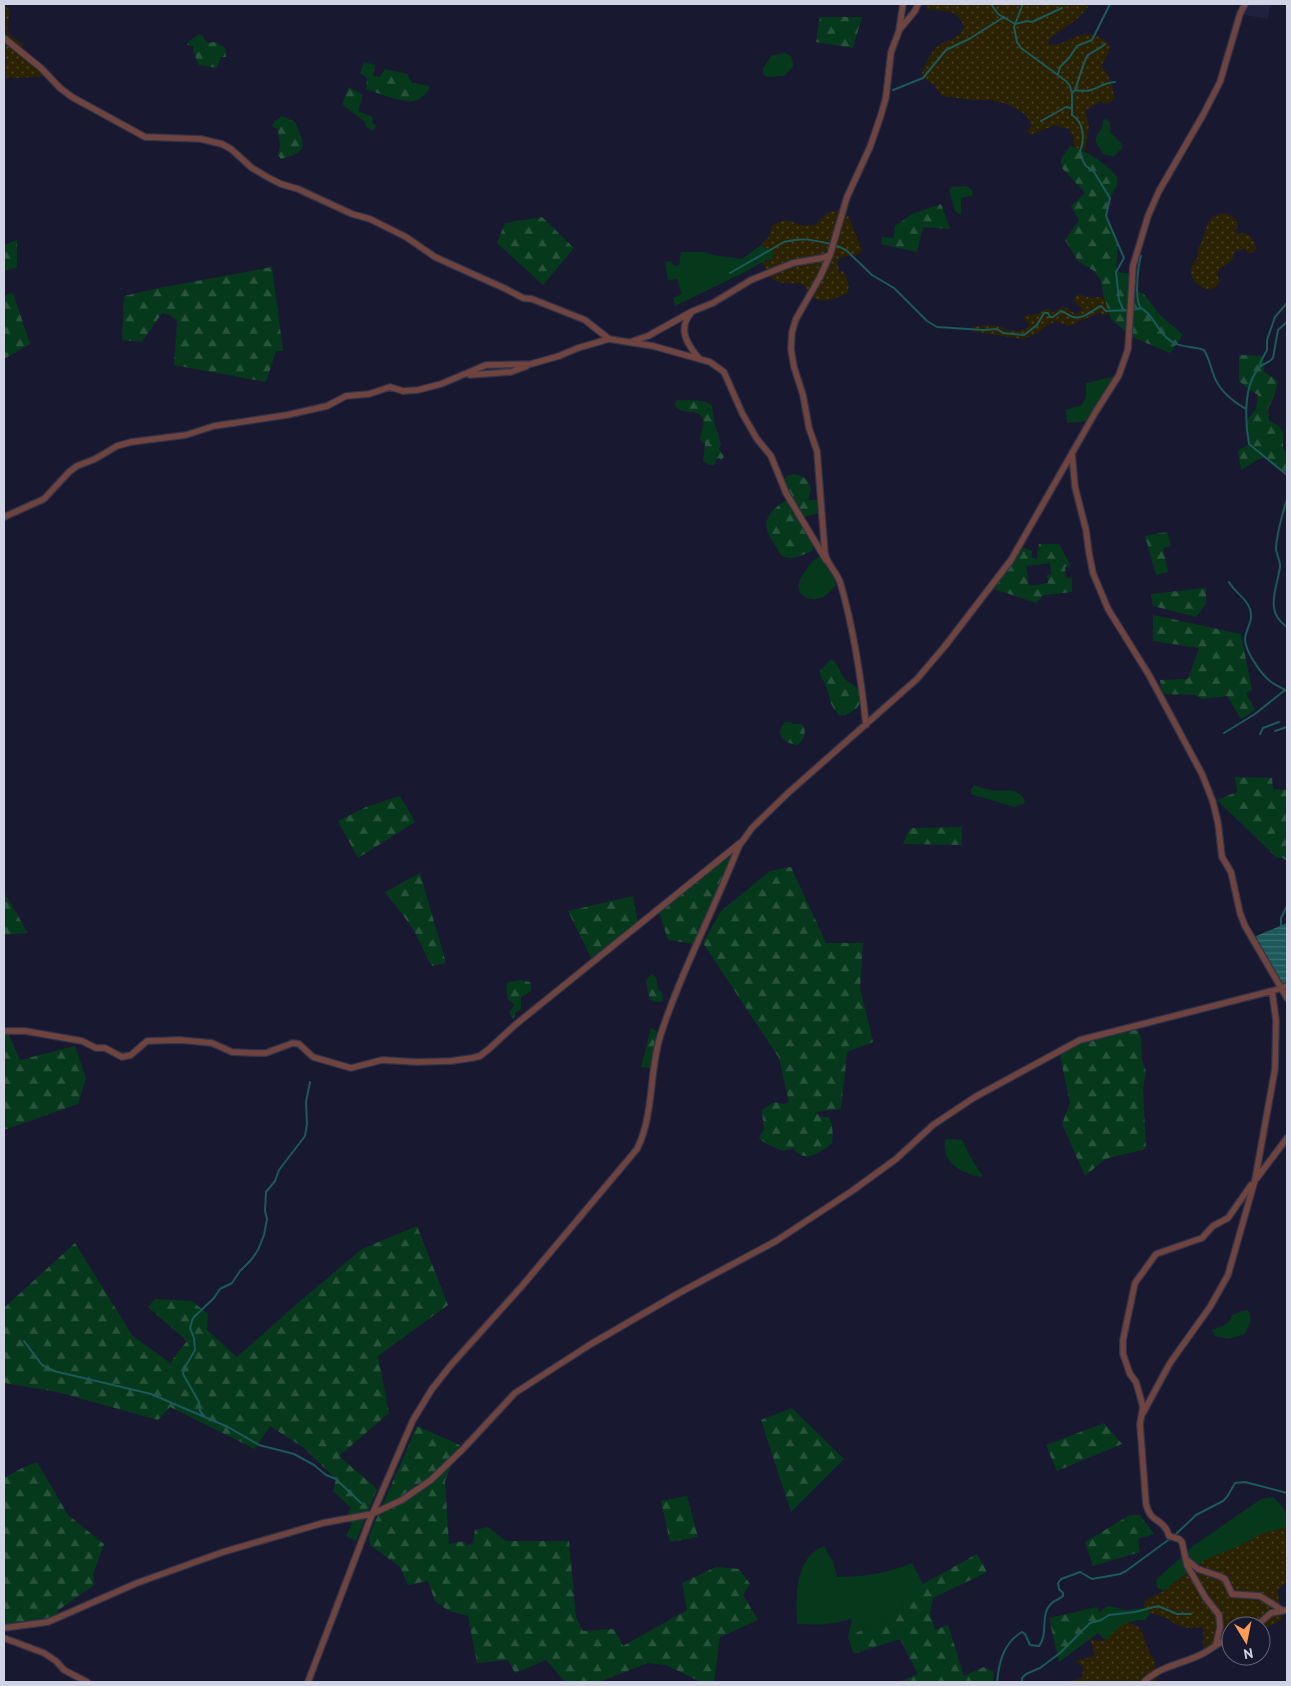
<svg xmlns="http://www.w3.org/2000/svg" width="1291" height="1686" font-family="'PT Sans',sans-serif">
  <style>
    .built { fill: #1f213f }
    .green { fill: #06381b }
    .forest { fill: url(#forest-firs); fill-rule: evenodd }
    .sand { fill: url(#sand-dots) }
    .water { fill: url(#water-rules) }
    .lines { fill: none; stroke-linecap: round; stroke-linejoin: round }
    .stream { stroke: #1c595b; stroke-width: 2 }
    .minor-casing { stroke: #32334a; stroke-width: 8 }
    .minor { stroke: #6f443f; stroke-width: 5.5 }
  </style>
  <defs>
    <pattern id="forest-firs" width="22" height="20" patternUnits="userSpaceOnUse" patternTransform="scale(1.25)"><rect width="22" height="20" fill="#06381b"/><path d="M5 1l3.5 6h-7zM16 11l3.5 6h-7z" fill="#29543c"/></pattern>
    <pattern id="sand-dots" width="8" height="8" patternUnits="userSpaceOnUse" patternTransform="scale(1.25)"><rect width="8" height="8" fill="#2b2202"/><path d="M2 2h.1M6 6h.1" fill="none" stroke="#494127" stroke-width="1.8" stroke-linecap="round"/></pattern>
    <pattern id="water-rules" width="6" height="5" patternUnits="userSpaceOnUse" patternTransform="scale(1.25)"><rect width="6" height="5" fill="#1c595b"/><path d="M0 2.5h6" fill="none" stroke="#3c7072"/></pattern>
  </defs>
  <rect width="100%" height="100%" fill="#181931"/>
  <!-- built -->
  <path class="built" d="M1245,4H1272H1270L1268,19L1240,14Z"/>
  <!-- green -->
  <path class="green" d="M785,53L791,56L794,66L784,76L767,77L763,74V68L772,55Z
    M1106,119L1110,122V132L1122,144V148L1113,157L1103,154L1096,142V137L1102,128L1103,120Z
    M966,186L972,190L973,196L964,197L961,199V215L955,211L949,190L952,187Z
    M761,245L774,252L772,259L766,260L745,272L675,306L673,298L682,294L677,279L668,280L665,262L671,261L674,266L679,265L681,252H704L713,255L742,259Z
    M1119,375L1091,421L1067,423L1066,410L1082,405L1086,397V383Z
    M823,555L840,580C835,586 830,593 823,597C810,603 794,596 800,580C801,577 804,573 806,570C811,562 815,558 823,555Z
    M975,785C980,787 985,789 991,790C1002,792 1022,786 1025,803L1014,807L971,794V789Z
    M952,1139L962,1140L971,1158L982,1175L980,1177C960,1172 942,1164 945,1140Z
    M1245,1310H1248C1253,1319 1250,1326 1244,1334L1229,1339L1215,1336L1212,1330C1221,1327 1229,1325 1232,1315Z
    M1273,1497C1285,1508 1287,1511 1287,1527L1261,1534L1239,1546L1190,1570L1164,1591L1157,1588L1156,1580L1193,1546L1261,1499Z
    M824,1546L833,1562L837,1577C863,1577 888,1573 912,1563L923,1584L905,1594L901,1610L848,1637L852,1618C834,1625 817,1625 797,1624C796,1597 794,1558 824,1546Z
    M1110,1606L1125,1610L1144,1608L1151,1613L1145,1620C1127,1619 1118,1629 1106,1641L1098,1633C1098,1622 1097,1608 1110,1606Z"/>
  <!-- forest -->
  <path class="forest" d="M820,17H862L853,48L816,42Z
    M198,35H202L207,43L216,42L225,48L226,57H221L217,68L199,65L195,56L193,46L187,45L189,41Z
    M364,62L375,65L373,76L380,77L385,69L407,74L412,83L429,86V90C425,94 422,98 417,100C405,105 378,93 366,89L367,78L360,73Z
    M349,87L363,95L358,111L373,117L372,123L376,126L373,131L365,126V122L342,104Z
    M282,116L295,122C306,146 308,152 281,159L278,155L280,145L278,130L272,126L275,121Z
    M1070,146C1091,153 1103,161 1117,177V185L1110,198L1106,216L1118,242L1116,272L1132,274L1131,292L1143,293L1160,315L1183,335L1170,353L1132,337L1111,319L1103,294L1101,281L1094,271L1078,261L1065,240L1079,220L1071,206L1085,193L1062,168L1061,159Z
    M941,204L950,229L923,227L917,252L881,244L882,237L894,238L895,226L912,214Z
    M542,217L574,248L543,285L497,243L505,223Z
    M17,240V267L4,271V245Z
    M272,267L283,351H276L266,382L174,365L177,321L170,315L162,313L142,342L122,340L124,296L159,288Z
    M13,293L30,344L4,359V295Z
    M1239,355L1263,356L1264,372L1278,381L1274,397L1268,408L1269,421L1278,425L1283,432V448L1287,454V475L1266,458L1259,459L1241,470L1238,451L1249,444L1246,421L1256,409L1258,395L1248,389L1239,381Z
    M677,400C688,401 704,398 712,406L714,422L721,444L719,449L724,457L721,460L719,458L716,460L714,465H710L703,461L705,444L700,440C700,433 705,426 703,420C700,405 676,418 675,403Z
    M793,474C803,475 809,480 811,490L808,500H821L822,512L801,518L815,541L812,551C802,555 790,562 781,555C777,547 769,538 767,530C763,515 778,505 789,499L782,483L787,476Z
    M1167,532L1171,546L1163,548L1168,572L1156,575L1145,536Z
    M1039,544H1059L1071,566L1065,567L1066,578H1072V592L1044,595L1036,603L994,589L1022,547L1032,551V558L1037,559ZM1050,563L1051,574L1047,575L1048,583L1029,586L1026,566Z
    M1206,588V604L1196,617L1153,606L1151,594Z
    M1153,615L1241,634L1252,690L1246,693L1255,710L1241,719L1227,696L1202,699L1196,695L1162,694L1160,680L1188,679L1199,648L1153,641Z
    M831,659C838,663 839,671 844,678C848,683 855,685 859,690C867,703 851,717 839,715C827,701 832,701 826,686C824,680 820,678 820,671Z
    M785,722H790L794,724H802C807,732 805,739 797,745C783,742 774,735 785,722Z
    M1235,777L1272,778L1273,789L1287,790V858H1277L1217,800L1237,792Z
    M400,796L415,822L358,858L338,821L366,807Z
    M962,827V845L903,844L910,828Z
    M724,856L731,858L694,944L668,940L658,909Z
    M791,867L826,943H863L860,988L873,1042L847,1052L841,1109L815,1112L822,1117H829C833,1124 833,1135 832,1143C824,1150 810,1161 799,1154C796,1153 795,1150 793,1148L783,1151L766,1144L759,1138L764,1129L762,1110L774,1102L784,1104L789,1102L779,1058L703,943L721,911L770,871Z
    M420,873L446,963L432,966C425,957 423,947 418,938C409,921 396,907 385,892Z
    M4,892L28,933L4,935Z
    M633,896L638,925L593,962L568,911Z
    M651,974L656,977L658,990L662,992L663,1001C647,1006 649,993 646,981Z
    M520,980L530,982C534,992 528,993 521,997V1009L515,1013L514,1018H512L509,1012L514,1006V1004L508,1000L506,986L509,982Z
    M4,1024L20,1060L75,1046L86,1078L78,1104L4,1130Z
    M1136,1026L1141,1038L1142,1060L1146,1071L1143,1089L1146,1149L1105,1159L1085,1176L1062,1124L1070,1103L1059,1051L1080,1040Z
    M651,1028L661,1034L653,1069L641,1067Z
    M417,1226L448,1305L378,1356L389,1413L339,1456L377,1489L356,1541L346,1536L352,1524L345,1519L351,1508L333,1491L336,1479L304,1448L270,1426L255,1449L170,1407L158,1420L57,1392L4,1383V1308L75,1243L132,1335L170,1363L187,1341L148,1307L155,1299L192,1301L208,1314L207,1330L237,1357L299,1302L362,1249Z
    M792,1408L844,1459L791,1512L761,1420Z
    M1104,1423L1122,1444L1057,1471L1046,1445Z
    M417,1426L460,1445L445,1481L449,1544L464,1541L466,1545L473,1543L475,1530L488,1527L506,1541H569L576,1617L583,1631L614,1629L623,1646L687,1610L682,1583L716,1567L739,1569L750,1584L743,1595L758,1620L720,1637L714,1682H701L666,1665L648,1663L599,1682H565L546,1660L515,1673L508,1660L477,1663L468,1616L449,1611L435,1601L428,1581L408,1585L400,1567L370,1545L369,1536Z
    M37,1462L68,1515L104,1544L93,1574L94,1585L57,1611L56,1619L4,1628V1478L22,1468Z
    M687,1496L698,1537L670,1542L661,1501Z
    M1130,1515H1140L1154,1534L1138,1539L1140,1552L1093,1566L1085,1542Z
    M977,1554L987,1572L933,1598L930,1613L935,1630L948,1625L964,1676L984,1667L994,1673L993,1682H899L918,1674L900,1639L854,1654L848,1637L901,1610L905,1594Z
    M1097,1607L1100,1613L1098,1633L1059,1662L1049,1618Z"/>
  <!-- sand -->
  <path class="sand" d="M4,4L10,11L7,28L8,33L21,43L27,56L49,76L18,78L4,77Z
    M928,4H1087L1088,7C1076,23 1064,27 1050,38L1048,43L1050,45C1068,46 1075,29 1097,36C1103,39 1106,41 1110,46L1108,54L1101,66L1109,76L1115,99L1107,104L1101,101L1085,111L1089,126L1085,151L1074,147V137L1069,129L1055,125L1030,135L1027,131L1032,126C1027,109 1003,101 986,100C981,99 975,101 970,100C961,99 952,97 942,96L934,85L923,78C921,72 923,68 926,63C929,58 932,50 937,47C946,39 962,39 964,26C954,5 946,14 928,9L927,6Z
    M839,210L847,213L862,250L859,254L842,257L837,260L839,272L843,271C847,279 851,285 847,294C838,297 821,305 812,297C809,293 806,288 803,284C784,282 769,287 763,262L772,259L774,252L761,245L768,238L772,226C786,218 785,220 798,224C803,226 810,225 815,225L827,213Z
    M1225,213C1234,217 1242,221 1235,232L1237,234C1248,230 1253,239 1257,249L1249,254L1244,248L1235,252L1232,260L1219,270L1217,275L1220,281L1215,288L1208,290C1191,283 1185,271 1198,257C1197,247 1200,247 1203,238C1209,222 1206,218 1225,213Z
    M1078,294L1091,298L1099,297L1104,298L1109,314L1104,315L1099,313L1069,326L1059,322H1054L1045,327L1038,333L1022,339L971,331L972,327L989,325L1003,327L1005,330L1017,331L1028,328L1029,326L1028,322L1023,318L1024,316L1038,314L1046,309H1050L1052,313L1062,307L1067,308L1075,314L1083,310L1074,301L1075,297Z
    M1287,1527V1581L1278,1590C1278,1600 1282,1609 1281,1620L1261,1630V1626H1231V1642L1203,1654V1627L1187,1628L1175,1624L1167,1618L1151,1613L1143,1607L1146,1600L1164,1591L1190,1570L1207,1559L1239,1546L1261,1534Z
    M1129,1623L1137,1626L1141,1630L1150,1654L1155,1661L1157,1680L1156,1682H1068L1082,1678L1083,1666L1075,1661L1095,1656L1090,1639C1114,1647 1110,1626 1129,1623Z"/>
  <!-- water -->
  <path class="water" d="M1287,923V990H1285L1254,937Z"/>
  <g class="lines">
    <!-- stream -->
    <path class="stream" d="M991,4L998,14L1015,24L1027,21L1032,22L1062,8
      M1022,4V6L1014,27L1017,42L1021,48L1066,81L1070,86L1072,93V115C1084,122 1085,140 1080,151L1083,161L1086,166L1094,172L1110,198L1106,216L1124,258L1116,272L1119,300L1123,309
      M1058,74L1060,67L1069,58L1077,46L1092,40L1110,4
      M893,90L923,78L946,50L969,39L1004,17
      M1075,90C1098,94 1097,83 1115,82
      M1072,93L1075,90C1078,83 1084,59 1088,55C1094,50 1099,50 1105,44
      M1041,121L1066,107L1071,108
      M835,245L846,250L872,275L894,288L927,321L937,327L983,330L997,329L1003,333L1024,335L1037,325L1044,313H1048L1050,317H1053L1061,311C1066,312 1069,316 1073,317C1084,320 1093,309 1101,306L1106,311C1114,310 1135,311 1141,308C1153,314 1157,330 1167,338C1178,349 1192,345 1204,350C1209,358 1210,365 1213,373C1218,390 1232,401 1246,409
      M730,273L784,242C801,237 814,240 831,244
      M1141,308C1134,301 1138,266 1141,256
      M1287,322L1278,330L1273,358C1269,363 1263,363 1260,367C1243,384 1245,422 1249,444L1287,475
      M1260,367L1261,361L1267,350V340L1275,317L1287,303
      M1287,499C1282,515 1277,532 1276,548C1276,555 1281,561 1280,567C1277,588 1264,612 1287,627
      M1229,582C1235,593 1246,597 1250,609C1254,621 1246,628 1245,639C1245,651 1261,674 1270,681C1275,685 1282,688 1287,691
      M1275,731L1287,727
      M1224,733L1255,714L1285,690
      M1260,734L1263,728L1279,722
      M1283,857L1287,860
      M1281,927V918L1287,906
      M24,1341L42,1365L54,1371L151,1394L228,1427L259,1445L294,1454L314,1465L326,1475L336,1479L361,1503
      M205,1417L200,1411L199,1402L183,1374L184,1369L195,1350L194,1338L190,1328L193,1318L214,1298L220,1289L232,1283L240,1271L251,1260L258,1250L264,1235L267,1219L265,1211L266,1192L275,1181L279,1170L305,1136L307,1124L306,1102L310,1082
      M997,1682C999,1663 1003,1643 1022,1632L1025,1634L1030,1645L1039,1646C1049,1634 1039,1614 1052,1603C1055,1600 1060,1599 1063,1596V1593L1059,1589L1058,1583L1061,1579L1080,1572L1092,1579L1120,1574L1126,1571L1175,1535L1196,1515L1223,1501L1227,1497L1235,1483L1245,1482L1287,1493
      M1022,1682V1678L1026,1674L1040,1668L1060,1653L1090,1623L1101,1620L1109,1615L1135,1612L1158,1606L1177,1614H1191"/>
    <defs>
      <path id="minor" d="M900,29L915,11L918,4
        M4,38L41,68L60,88L72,97L145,137L201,139L222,144L231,149L252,168L269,178L281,184L298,189L352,214L370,219L406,237L435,257L506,289L523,298L532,299L585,320L609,339L653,346L710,362L724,372L742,413L757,439L771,456L786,493L826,560
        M691,313C678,328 686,343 698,357
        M633,341L648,336L693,311L713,303L751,280L793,263L822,258L830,255
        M470,375L511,372L527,366
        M1072,453L1075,487L1086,530L1089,553L1093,573L1108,609L1149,675L1202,774L1213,802L1218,823L1222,857L1231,872L1240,913L1245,926L1287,998
        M4,517L44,499L69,472L77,466L95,459L117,446L131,442L186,435L214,426L287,415L327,406L346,396L369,394L390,387L403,391L418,390L441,384L486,365L531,364L559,356L578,348L609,339
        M866,725C861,677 854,631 841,585C838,573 828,566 825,554L817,451L809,428L803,395L794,367L791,349L792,332L796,319L820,277L830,255L847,197L870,147L881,115L886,97L891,52L899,31L903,4
        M1272,991L1287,986
        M4,1031H25L82,1041L96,1048H105L122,1057L131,1055L147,1041L180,1040L212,1043L232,1052L252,1053H266L293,1043L299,1044L313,1057L351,1068L382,1060L417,1062L451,1061L472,1058L480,1056L489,1049L515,1025L740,843
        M1257,1178L1287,1138
        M1186,1559L1198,1569L1219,1576L1225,1579L1232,1594L1260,1596L1282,1610
        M1256,1626L1271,1613L1287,1610
        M4,1628L48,1622L137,1583L223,1552L323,1523L372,1514L402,1500L431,1480L463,1449L515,1393L591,1344L679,1293L776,1241L852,1191L896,1159L933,1125L975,1097L1080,1040L1272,991L1276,1020L1275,1069L1255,1180L1228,1275L1210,1307L1170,1363L1143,1413
        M4,1638L44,1653L56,1661L64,1670L87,1682
        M1216,1645L1220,1627L1219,1615L1205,1597L1187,1565L1182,1542L1179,1539L1169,1536C1168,1534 1168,1531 1166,1529C1160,1518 1151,1523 1146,1504L1140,1424L1143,1407L1136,1382L1130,1374L1123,1354V1340L1135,1283L1156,1254L1202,1238L1213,1226L1228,1218L1251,1185
        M308,1682L369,1522L413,1420L432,1389L451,1365L522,1286L637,1149C654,1115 649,1074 660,1037C670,1004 684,973 698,941C712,910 726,878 739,846L752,828L788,793L917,679L945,646L1011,560L1095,413L1119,375L1128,349L1133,266L1148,216L1159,191L1203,115L1220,82L1240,14L1245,4
        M1144,1682C1161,1665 1184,1664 1204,1653C1213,1648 1221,1641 1231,1637"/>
    </defs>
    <!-- minor casing -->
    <use href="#minor" class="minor-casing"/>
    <!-- minor -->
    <use href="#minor" class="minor"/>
  </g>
  <!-- border -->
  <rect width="1291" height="1686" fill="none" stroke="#d1d4e5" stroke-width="10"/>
  <!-- north arrow -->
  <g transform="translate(1246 1641) rotate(170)"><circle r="24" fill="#181931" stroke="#626479"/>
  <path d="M0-4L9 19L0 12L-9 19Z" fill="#fd9c55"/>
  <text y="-8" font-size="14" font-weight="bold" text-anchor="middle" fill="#d1d4e5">N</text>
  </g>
</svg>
